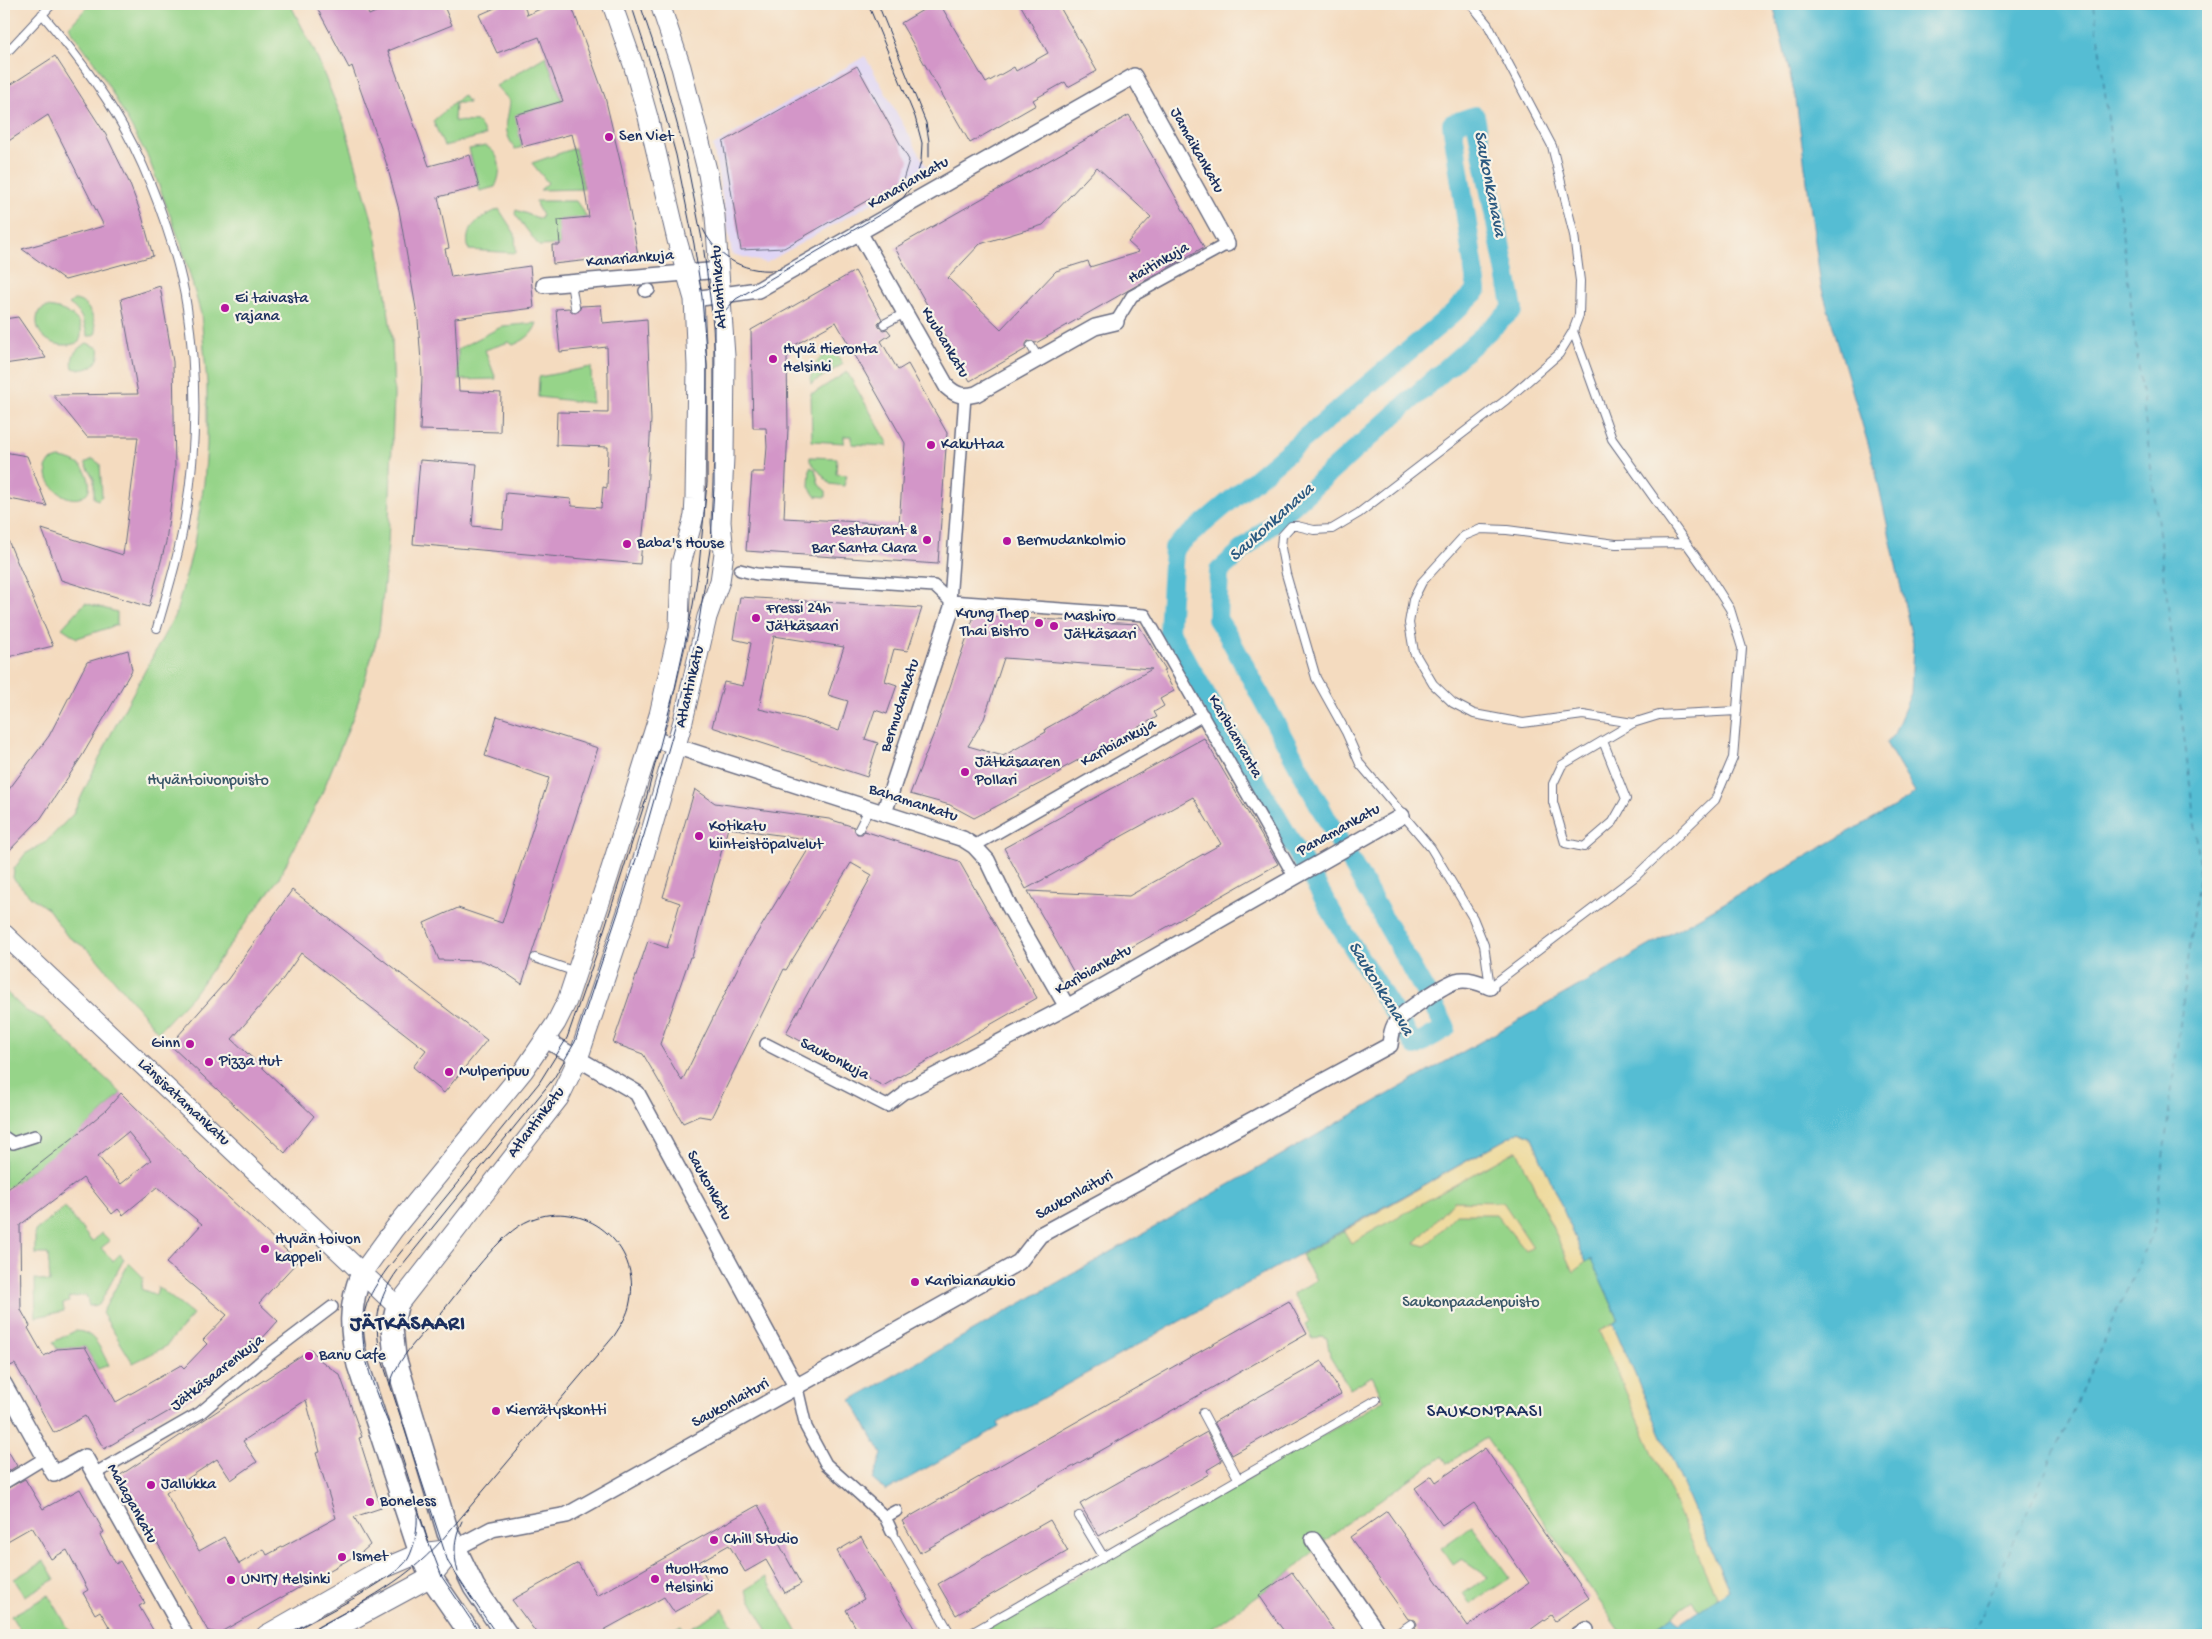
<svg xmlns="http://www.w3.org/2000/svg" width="2212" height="1639" font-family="'Gochi Hand',sans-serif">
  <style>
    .built { fill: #dfd5f5 }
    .green { fill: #96d489; stroke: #588274 }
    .sand { fill: #eeda9e; stroke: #84847e }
    .water { fill: #55bdd3; stroke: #387698 }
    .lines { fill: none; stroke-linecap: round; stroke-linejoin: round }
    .canal { stroke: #55bdd3; stroke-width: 20 }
    .ferry { stroke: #2c5a81; stroke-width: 1; stroke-dasharray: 6 5; stroke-linecap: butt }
    .building { fill: #d396c8; fill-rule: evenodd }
    .service-casing { stroke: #676b80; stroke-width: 10 }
    .pedestrian-casing { stroke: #676b80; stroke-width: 14 }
    .minor-casing { stroke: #676b80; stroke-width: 18 }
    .tertiary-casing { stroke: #676b80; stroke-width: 21 }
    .secondary-casing { stroke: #676b80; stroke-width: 24 }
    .service { stroke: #fff; stroke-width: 8 }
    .pedestrian { stroke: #fff; stroke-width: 11 }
    .minor { stroke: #fff; stroke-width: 15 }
    .tertiary { stroke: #fff; stroke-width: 19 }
    .secondary { stroke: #fff; stroke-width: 21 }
    .tram { stroke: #1b2f5e; stroke-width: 1 }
    .poi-dot { fill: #b5179e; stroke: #f7f3e8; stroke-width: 2 }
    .labels { text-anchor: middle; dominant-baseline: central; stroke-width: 4.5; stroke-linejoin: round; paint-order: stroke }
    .poi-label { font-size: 16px; fill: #1b2f5e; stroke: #f7f3e8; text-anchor: start }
    .street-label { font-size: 16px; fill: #1b2f5e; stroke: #f7f3e8 }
    .park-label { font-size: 16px; fill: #3a5869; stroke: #f7f3e8 }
    .water-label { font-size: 18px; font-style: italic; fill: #2c5a81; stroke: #f7f3e8 }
    .neighbourhood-label { font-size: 18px; letter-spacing: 1px; fill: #1b2f5e; stroke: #f7f3e8 }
    .district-label { font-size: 21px; font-weight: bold; letter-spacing: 1px; fill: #1b2f5e; stroke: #f7f3e8 }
  </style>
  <rect width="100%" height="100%" fill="#f7f3e8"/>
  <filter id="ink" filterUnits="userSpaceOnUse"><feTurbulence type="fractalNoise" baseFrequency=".02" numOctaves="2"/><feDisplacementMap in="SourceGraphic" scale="10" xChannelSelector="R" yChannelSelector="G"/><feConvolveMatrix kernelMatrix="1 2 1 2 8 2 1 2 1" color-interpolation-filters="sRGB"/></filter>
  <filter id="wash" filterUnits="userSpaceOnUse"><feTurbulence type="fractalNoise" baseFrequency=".0096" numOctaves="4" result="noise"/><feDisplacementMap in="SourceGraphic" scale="20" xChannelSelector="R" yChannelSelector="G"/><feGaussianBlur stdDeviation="1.12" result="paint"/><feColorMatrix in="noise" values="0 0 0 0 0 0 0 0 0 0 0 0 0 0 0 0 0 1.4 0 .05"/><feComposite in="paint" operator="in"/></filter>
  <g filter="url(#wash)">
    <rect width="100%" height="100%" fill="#f4dbbf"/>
    <!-- built -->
    <path class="built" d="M865,56L929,171L766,263L732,254L713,146Z"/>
    <!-- green -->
    <path class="green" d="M90,4H290L314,50L344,123L376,233L385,287L392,338L394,396L388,545L379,632L355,712L320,798L279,878L192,996L158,1032L98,960L86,948L67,936L49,910L31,897L13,878L14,869L25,854L46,842L73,814L111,734L176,613L193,549L204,483L207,445V383L201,314L181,244L148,157L99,69L69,27Z
      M546,56L562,101L516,115L522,147L515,149C501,128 508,123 510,101L496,86Z
      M463,95L469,103H455L454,121L478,122L486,135L444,146L433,121Z
      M486,146C502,155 502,173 495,187L480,191L469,149Z
      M575,148L584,189L540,190L548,183L532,163Z
      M536,201H576L587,217L559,220L560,245L539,246L515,214L516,210L541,219L542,215L537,206Z
      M499,209L515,234L516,253L469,250C462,226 482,217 499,209Z
      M74,300C89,301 95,319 96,333L92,336H88C83,322 82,312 69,304Z
      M46,307C65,308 89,320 79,342C57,352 29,336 39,311Z
      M537,323C533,335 523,341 513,345L509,342L485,350L496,379L458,380V349L503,326Z
      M87,343L99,348C102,364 87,373 73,368C70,356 76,348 87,343Z
      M834,350L843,364L811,384C810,363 818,359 834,350Z
      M591,367L592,403L538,397L539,377Z
      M847,372L887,441V446L852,444V436H844V443L812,441L811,393H814Z
      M810,457L837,458L836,474L847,475L844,486L830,484L810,461Z
      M59,458C67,459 75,461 81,466C88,472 93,488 86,494C74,506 53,492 48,479C47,476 47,471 46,468L50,461Z
      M93,459L100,464L102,496L98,500L94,498V479L85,463Z
      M810,467L815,469L819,485L826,491V497L815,496L809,487Z
      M85,603L117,612V625L77,638L62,628Z
      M4,990L26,1011L43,1019L121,1093C87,1131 45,1161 4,1190Z
      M1520,1131L1587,1262L1591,1258L1619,1321L1613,1324L1729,1590L1699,1611L1693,1601L1644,1635H1623L1486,1438L1447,1464L1442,1457L1342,1526L1292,1571L1203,1635H976L1384,1400L1372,1376L1350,1389L1330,1357L1327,1338L1321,1336L1313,1339L1305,1324L1310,1321L1293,1294L1316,1280L1301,1255Z
      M65,1207L92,1242L102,1233L110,1241L101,1248L113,1261L120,1254L124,1259L99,1305L89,1306L86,1295L68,1298L69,1302L63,1304L64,1311L36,1317L35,1279L50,1282L48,1254H35V1231Z
      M129,1263L143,1277L141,1289L156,1295L158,1287L193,1315L165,1347L133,1363L102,1313Z
      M75,1331C95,1331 100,1349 109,1365L98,1369L85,1347L57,1349L53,1342Z
      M1472,1526L1510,1578L1470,1604L1463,1593L1488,1577L1462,1559L1453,1565L1441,1548Z
      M44,1561L55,1579L25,1596L14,1579Z
      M766,1577L798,1633L793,1635H770L745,1590Z
      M49,1595L72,1635H23L11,1616Z
      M723,1609L738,1635H664L681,1625L685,1631Z"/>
    <!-- sand -->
    <path class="sand" d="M1520,1131L1531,1136L1586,1262L1573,1272L1517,1150L1351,1243L1344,1231Z
      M1454,1201L1503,1202L1533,1247L1526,1251L1496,1214H1456L1426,1246L1415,1243Z
      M1613,1324L1729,1590L1717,1598L1599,1331Z"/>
    <!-- water -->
    <path class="water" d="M1773,4H2208V1635H1644L1672,1616L1679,1624L1729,1590L1613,1324L1619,1320L1591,1259L1586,1262L1531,1136L1520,1131L998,1423L999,1427L886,1491L873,1480L882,1454L851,1400L1907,799L1915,792L1886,743L1894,734L1911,693L1913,643L1874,464L1821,286L1796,100Z"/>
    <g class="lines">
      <!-- canal -->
      <path class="canal" d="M1475,116L1513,309L1219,571L1217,619L1229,637L1329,823L1446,1028L1415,1046L1341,928L1169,631L1174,548L1451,315L1477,290L1452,124Z"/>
      <!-- ferry -->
      <path class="ferry" d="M1972,1635L2154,1230L2200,866L2094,4"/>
    </g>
    <g id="blocks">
      <!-- building -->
      <path class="building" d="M315,4H364L369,15L393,4H443L452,25L388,51L429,166L470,155L479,187L438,197L449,248L445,249L451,277L530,266L534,308L455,318L459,391L501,393L500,432L420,430L422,376L418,320L399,210L386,162L352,66L349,68Z
        M504,4H524L527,15L551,4H571L605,97L622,169L638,255L553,264L552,245H560L558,220L589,217L583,179L572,134L522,147L515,115L563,101L539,37L497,53L479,15Z
        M933,4H940L986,83L1014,67L1016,71L1048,53L1020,4H1058L1097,71L1068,87L1065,82L1033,100L1036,105L970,143L901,23Z
        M55,56L106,135L129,182L142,216L153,256L65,280L22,249L104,226L48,115L4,144V89Z
        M857,66L909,160L903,180L784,248L741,250L723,142Z
        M1129,115L1204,247L1036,343L1028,341L1026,344V349L970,381L895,248ZM1097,167L1151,217L1128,242L1139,252L1090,267L1088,261L1056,271L1001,329L948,278L980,244L1043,225Z
        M855,271L882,319L878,323L879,327L883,330L887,329L891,334L881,341L898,370L908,364L947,433L938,564L746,551L752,472H765L767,447L766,428H753L751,330ZM836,322L905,443L899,524L784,518L788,428L787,358L795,345Z
        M160,286L173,362L175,468L166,542L149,607L61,580L42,529L123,555L138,437H87L53,395L138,394L121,299Z
        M601,305L603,323L647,319L651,420L647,492L640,564L413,544L420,460L477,464L472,526L503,529L506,493L571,499L572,506L601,508L603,487L607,488L608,447L556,445L557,412L608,413V377L607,347L560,352L556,309L569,308L571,311L575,313L579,311L581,306Z
        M18,317L46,358L4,364V319Z
        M4,452L27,456L47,506L4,498Z
        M4,531L53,646L4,658Z
        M740,597L922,608L908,651L894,649L885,681L897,685L887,714L875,710L865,739L878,743L867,777L712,727L724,682L743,686L751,643L733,639ZM774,636L844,647L828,695L848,701L839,731L804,719L759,709Z
        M974,616L1138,624L1166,670H1163L1174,691L1160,699L1164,706L1154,712L1157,717L1060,770L1061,772L1047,780L974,818L950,805L910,794L936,728ZM1004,658L1152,669L1045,729L1046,732L1003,756L968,746L984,719Z
        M128,650L132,670L82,756L41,818L4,856V796L49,736L87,662Z
        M497,716L598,748L522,984L497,967L483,961L439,960L424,923L458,908L502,923L549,778L485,756Z
        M1204,738L1278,864L1077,978L1028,891L1129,896L1221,844L1193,797L1026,889L1004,848Z
        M695,789L715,803L829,819L854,827L857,834H862L864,831L959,861L1037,998L883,1086L786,1033L872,875L851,863L786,970L784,969L711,1118L699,1116L683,1123L643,1054L613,1043L648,941L667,948L680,903L663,897ZM728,828L814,840L745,953L682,1081L660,1044L690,957H692Z
        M292,890L487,1040L444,1093L413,1067L426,1050L301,953L280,983L232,1039L314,1116L285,1153L170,1045L228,979Z
        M121,1093L207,1178L298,1261L259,1303L278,1321L259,1342L254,1338L202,1392L104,1449L85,1416L54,1433L15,1364L10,1366L4,1357V1192L74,1137L106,1110ZM128,1132L151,1160L121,1184L98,1156ZM83,1178L112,1214L118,1209L123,1215L157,1187L202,1224L166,1263L227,1315L203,1340L207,1344L184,1368L181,1365L116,1402L85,1347L57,1349L44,1356L28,1328L30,1326L21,1310L20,1225Z
        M1289,1301L1307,1334L920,1553L902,1521Z
        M311,1349L320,1360L340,1375L362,1437L359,1438L381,1508L354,1517L370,1545L362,1552L219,1633L208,1631L119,1476ZM306,1400L320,1452L316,1453L336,1518L267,1555L264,1549L239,1564L224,1537L199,1551L166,1493L217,1459L231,1480L257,1462L243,1441Z
        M1322,1361L1341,1394L1232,1455L1214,1422Z
        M1207,1432L1222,1461L1207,1470L1209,1474L1099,1536L1080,1504Z
        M4,1444L17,1466L4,1474Z
        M1485,1448L1589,1598L1555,1621L1551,1615L1523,1635H1419L1415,1628L1417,1624L1415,1620L1408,1619L1350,1537L1387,1511L1468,1626L1529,1583L1474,1503L1442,1525L1415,1488L1432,1476L1436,1482Z
        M25,1479L43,1509L80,1489L104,1532L100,1535L116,1564L120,1561L145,1603L139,1606L156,1635H114L100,1611L95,1614L83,1593L88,1590L67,1550L51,1559L32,1527L4,1543V1490Z
        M758,1505L801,1584L785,1593L766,1560L745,1572L729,1545L699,1562L712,1591L674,1612L664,1597L604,1630L600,1635H538L512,1600L578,1563L597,1596Z
        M1050,1520L1068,1551L956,1615L938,1584Z
        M861,1537L918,1635H860L846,1610L864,1599L837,1551Z
        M1292,1572L1313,1601L1337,1635H1287L1278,1623L1259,1595Z"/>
    </g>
  </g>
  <g filter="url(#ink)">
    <use href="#blocks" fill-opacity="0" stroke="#676b80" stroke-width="1"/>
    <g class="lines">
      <defs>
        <path id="service" d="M1471,4L1488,25L1552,146L1574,235L1580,281L1579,315L1573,331L1559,354L1506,400L1359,513L1332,529L1314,530L1297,526H1291L1282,536L1281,548L1286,574L1316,678L1346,732L1360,764L1431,848L1473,918L1484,945L1490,987L1636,876L1715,800L1733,758L1742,648L1730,609L1704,568L1612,439L1573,331
          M42,14C77,55 110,99 134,147C156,192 180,259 187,308C197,374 197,446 186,511C180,551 168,590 157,628
          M4,52L10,49L52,4
          M571,283L575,307
          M884,324L905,313
          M1031,346L1039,359
          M1633,723L1583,715L1523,723L1474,714L1453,703L1433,684L1414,652L1409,623L1413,600L1422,582L1464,536L1481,529L1507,530L1616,544L1686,543
          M1603,741L1626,799L1613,822L1584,847L1565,843L1553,802V784L1562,765L1633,723L1659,715L1737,711
          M859,829L869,809
          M535,958L576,972
          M1203,1413L1238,1478
          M1079,1516L1103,1556
          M892,1532L951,1635
          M968,1635L1376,1400
          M1395,1635L1411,1624"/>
        <path id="pedestrian" d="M645,291L649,290
          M1116,322L1132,296L1227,244
          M965,396L950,601L1145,615L1294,876
          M740,570L756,574L934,586L950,601V606
          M974,846L1203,715
          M766,1044L887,1106L908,1090
          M4,1137L13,1143L35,1136
          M797,1388L806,1427L826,1464L885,1517L896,1511
          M94,1474L200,1413L266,1357L332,1307
          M4,1483L45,1458
          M885,1517L892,1532"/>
        <path id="minor" d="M859,232L947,387C957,396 964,397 976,394L1095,327L1116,322
          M544,285L720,270
          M694,299L758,290L1134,76L1227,244
          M650,738L933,829L963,839L974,846L987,860L1009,906L1067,1007
          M884,813L951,610
          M546,1040L637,1093L797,1388
          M908,1090L1067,1007L1402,816
          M4,1384L54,1474L85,1457L185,1635
          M1313,1540L1379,1635
          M454,1549L492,1529L567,1515L1019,1262L1040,1235L1390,1045C1391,1036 1392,1027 1398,1020C1407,1009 1444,985 1456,981C1468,978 1480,983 1490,987
          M1578,1635L1586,1630"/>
        <path id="tertiary" d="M4,934L397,1306L559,1098L578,1059L632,897L683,721L707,617L720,581L724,553L721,522L724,457L725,356L715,216L708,174L681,67L660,4
          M362,1273L394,1229L524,1070L556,1023L567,1001L609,875L659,715L679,628L681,564L694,516L695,499L697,366L694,299L677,240L648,117L633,64L612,4
          M266,1635L380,1570L420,1553L454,1549
          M324,1635L431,1577L454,1549"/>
        <path id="secondary" d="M362,1273C348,1305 350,1332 358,1365L420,1553L431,1577L471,1635
          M397,1306L392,1328L395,1357L448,1533L474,1587L507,1635"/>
      </defs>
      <!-- service casing -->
      <use href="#service" class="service-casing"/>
      <!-- pedestrian casing -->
      <use href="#pedestrian" class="pedestrian-casing"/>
      <!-- minor casing -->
      <use href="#minor" class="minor-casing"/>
      <!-- tertiary casing -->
      <use href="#tertiary" class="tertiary-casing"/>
      <!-- secondary casing -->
      <use href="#secondary" class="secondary-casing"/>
      <!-- service -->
      <use href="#service" class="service"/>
      <!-- pedestrian -->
      <use href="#pedestrian" class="pedestrian"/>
      <!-- minor -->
      <use href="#minor" class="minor"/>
      <!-- tertiary -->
      <use href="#tertiary" class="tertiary"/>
      <!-- secondary -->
      <use href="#secondary" class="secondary"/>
      <!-- tram -->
      <path class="tram" d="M878,4L926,123L929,141V157
        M703,229C717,259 748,275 781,269
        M714,327L720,316L736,299L886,211L903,198L915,181L921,162L922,143L915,117L868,4
        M398,1444L427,1538L442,1577L481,1635
        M400,1451C384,1411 354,1353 365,1310C369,1294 378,1282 387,1269L539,1083L567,1038L596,955L646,799L675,688L693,605L699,566L707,483V366L702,297L694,244L676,155L654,75L631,4
        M458,1572C453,1554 454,1537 462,1521
        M469,1594L497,1635
        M472,1599L448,1562L382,1360C373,1324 376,1300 398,1270L554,1078L575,1042L644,835L677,719L697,634L711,543L714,486V328L703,244L685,153L663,72L640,4
        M286,1635C311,1621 395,1580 408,1559C415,1546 418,1528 417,1514
        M304,1635C353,1607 403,1584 441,1541L614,1336C621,1325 628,1315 630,1302C642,1245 584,1197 530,1220C500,1232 463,1286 442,1312C424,1333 397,1357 390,1385"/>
    </g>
  </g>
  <!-- markers -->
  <g class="poi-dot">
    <circle cx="609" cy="137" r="5"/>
    <circle cx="225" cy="308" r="5"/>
    <circle cx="773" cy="359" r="5"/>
    <circle cx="931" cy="445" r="5"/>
    <circle cx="927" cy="540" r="5"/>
    <circle cx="1007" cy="541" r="5"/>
    <circle cx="627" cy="544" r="5"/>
    <circle cx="756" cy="618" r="5"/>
    <circle cx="1039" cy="623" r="5"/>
    <circle cx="1054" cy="626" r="5"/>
    <circle cx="965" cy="772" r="5"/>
    <circle cx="699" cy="836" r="5"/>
    <circle cx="190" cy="1044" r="5"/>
    <circle cx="209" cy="1062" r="5"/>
    <circle cx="449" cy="1072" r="5"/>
    <circle cx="265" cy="1249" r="5"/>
    <circle cx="915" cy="1282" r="5"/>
    <circle cx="309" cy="1356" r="5"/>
    <circle cx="496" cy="1411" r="5"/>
    <circle cx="151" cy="1485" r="5"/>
    <circle cx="370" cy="1502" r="5"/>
    <circle cx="714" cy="1540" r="5"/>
    <circle cx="342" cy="1557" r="5"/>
    <circle cx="655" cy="1579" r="5"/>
    <circle cx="231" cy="1580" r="5"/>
  </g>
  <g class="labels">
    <!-- poi labels -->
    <g class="poi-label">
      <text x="619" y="137">Sen Viet</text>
      <text x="235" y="299">Ei taivasta<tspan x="235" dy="18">rajana</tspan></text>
      <text x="783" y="350">Hyvä Hieronta<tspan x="783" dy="18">Helsinki</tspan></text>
      <text x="941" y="445">Kakuttaa</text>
      <text x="917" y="531" text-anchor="end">Restaurant &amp;<tspan x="917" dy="18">Bar Santa Clara</tspan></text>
      <text x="1017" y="541">Bermudankolmio</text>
      <text x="637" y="544">Baba's House</text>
      <text x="766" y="609">Fressi 24h<tspan x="766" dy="18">Jätkäsaari</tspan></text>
      <text x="1029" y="614" text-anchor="end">Krung Thep<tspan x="1029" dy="18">Thai Bistro</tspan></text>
      <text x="1064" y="617">Mashiro<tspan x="1064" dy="18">Jätkäsaari</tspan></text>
      <text x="975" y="763">Jätkäsaaren<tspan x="975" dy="18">Pollari</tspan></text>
      <text x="709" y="827">Kotikatu<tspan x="709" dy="18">kiinteistöpalvelut</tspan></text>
      <text x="180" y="1044" text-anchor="end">Ginn</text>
      <text x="219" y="1062">Pizza Hut</text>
      <text x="459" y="1072">Mulperipuu</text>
      <text x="275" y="1240">Hyvän toivon<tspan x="275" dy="18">kappeli</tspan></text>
      <text x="925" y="1282">Karibianaukio</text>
      <text x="319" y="1356">Banu Cafe</text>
      <text x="506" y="1411">Kierrätyskontti</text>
      <text x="161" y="1485">Jallukka</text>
      <text x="380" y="1502">Boneless</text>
      <text x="724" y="1540">Chill Studio</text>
      <text x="352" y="1557">Ismet</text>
      <text x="665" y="1570">Huoltamo<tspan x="665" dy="18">Helsinki</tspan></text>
      <text x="241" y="1580">UNITY Helsinki</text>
    </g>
    <!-- street labels -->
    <g class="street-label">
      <text transform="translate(1196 151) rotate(61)">Jamaikankatu</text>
      <text transform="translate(909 184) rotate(-30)">Kanariankatu</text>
      <text transform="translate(630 260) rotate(-5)">Kanariankuja</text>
      <text transform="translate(1159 264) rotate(-30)">Haitinkuja</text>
      <text transform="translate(720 287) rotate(-94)">Atlantinkatu</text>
      <text transform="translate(944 343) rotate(59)">Kuubankatu</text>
      <text transform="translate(691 687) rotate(-77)">Atlantinkatu</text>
      <text transform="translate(901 706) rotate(-72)">Bermudankatu</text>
      <text transform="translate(1234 737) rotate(60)">Karibianranta</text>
      <text transform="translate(1119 744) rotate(-29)">Karibiankuja</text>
      <text transform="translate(913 804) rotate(18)">Bahamankatu</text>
      <text transform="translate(1339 831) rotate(-29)">Panamankatu</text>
      <text transform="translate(1094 971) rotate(-30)">Karibiankatu</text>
      <text transform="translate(834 1060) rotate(27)">Saukonkuja</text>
      <text transform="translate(183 1103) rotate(43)">Länsisatamankatu</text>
      <text transform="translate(537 1123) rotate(-53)">Atlantinkatu</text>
      <text transform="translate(708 1186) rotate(61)">Saukonkatu</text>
      <text transform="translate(1075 1196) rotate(-29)">Saukonlaituri</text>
      <text transform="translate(218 1374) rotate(-38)">Jätkäsaarenkuja</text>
      <text transform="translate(731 1404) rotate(-29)">Saukonlaituri</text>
      <text transform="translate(131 1504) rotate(61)">Malagankatu</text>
    </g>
    <!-- park labels -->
    <g class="park-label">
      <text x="208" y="781">Hyväntoivonpuisto</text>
      <text x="1471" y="1303">Saukonpaadenpuisto</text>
    </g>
    <!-- water labels -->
    <g class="water-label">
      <text transform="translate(1489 184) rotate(79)">Saukonkanava</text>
      <text transform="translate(1272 523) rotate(-42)">Saukonkanava</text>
      <text transform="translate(1380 989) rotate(58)">Saukonkanava</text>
    </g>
    <!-- neighbourhood labels -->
    <g class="neighbourhood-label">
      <text x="1485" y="1412">SAUKONPAASI</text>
    </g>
    <!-- district labels -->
    <g class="district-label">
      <text x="408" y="1325">JÄTKÄSAARI</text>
    </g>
  </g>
  <!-- margin -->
  <rect width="2212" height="1639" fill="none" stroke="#f7f3e8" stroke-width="20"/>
</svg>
